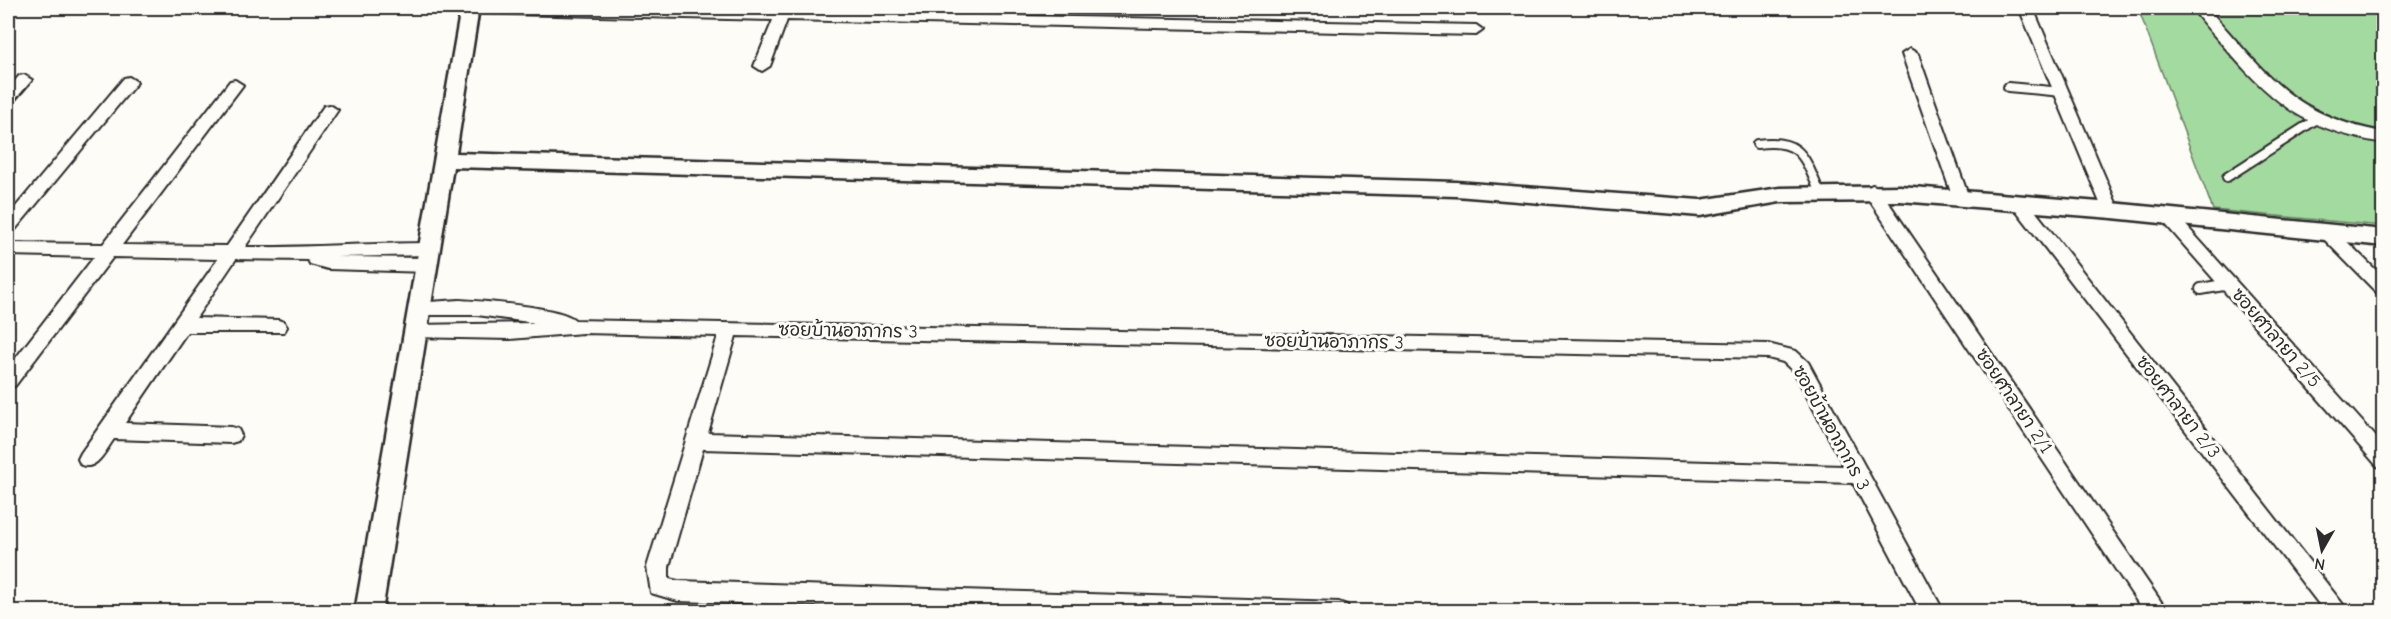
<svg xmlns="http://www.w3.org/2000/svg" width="2391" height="619" font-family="'Comic Neue','Playpen Sans Thai',sans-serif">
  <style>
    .green { fill: #a3da9f; stroke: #678265; stroke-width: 1.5 }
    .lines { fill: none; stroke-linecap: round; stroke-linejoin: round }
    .service-far1-casing { stroke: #2b2b2b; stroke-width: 12 }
    .service-casing { stroke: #2b2b2b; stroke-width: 14 }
    .minor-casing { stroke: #2b2b2b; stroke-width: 4 }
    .tertiary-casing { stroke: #2b2b2b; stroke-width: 5 }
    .service-far1 { stroke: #fdfcf7; stroke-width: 8 }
    .service { stroke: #fdfcf7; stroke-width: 10 }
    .minor { fill: #fdfcf7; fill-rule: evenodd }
    .tertiary { fill: #fdfcf7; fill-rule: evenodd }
    .labels { text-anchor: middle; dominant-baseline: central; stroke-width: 6; stroke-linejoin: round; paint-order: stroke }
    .street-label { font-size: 18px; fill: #2b2b2b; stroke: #fdfcf7 }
  </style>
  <rect width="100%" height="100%" fill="#fdfcf7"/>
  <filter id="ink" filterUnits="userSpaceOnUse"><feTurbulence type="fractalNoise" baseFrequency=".0167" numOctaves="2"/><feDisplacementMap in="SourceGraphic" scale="12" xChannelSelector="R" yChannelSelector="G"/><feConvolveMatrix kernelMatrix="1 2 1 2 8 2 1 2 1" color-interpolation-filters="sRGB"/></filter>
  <g filter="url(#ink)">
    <!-- green -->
    <path class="green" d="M2138,8H2383V226L2213,210Z"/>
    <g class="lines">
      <defs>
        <path id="service-far1" d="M889,17L891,8
          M2008,87L2062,92
          M1757,144C1802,138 1804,157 1820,193
          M2227,177L2317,119"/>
        <path id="service" d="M2201,289L2229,284"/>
        <path id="minor" d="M464,8H613L1476,25L1483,30L1476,35L787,20L770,66L762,71L754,66L773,20L470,13L465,12Z
          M2019,8H2033L2119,210L2117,214L2111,216L2103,210Z
          M2192,8H2207C2267,73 2289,115 2384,132V143C2309,130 2277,108 2228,51C2216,37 2202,23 2192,8Z
          M1910,49L1918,54L1969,198L1967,202H1955L1953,198L1902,54Z
          M24,75L32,80L13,102L8,103V89L19,76Z
          M129,77L137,82L134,86L14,231L8,233V216L124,78Z
          M235,80L243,85L240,89L122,245L227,246L324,106L330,105L338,110L245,247C307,248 367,243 429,243L435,245L438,249L435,253L429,255L336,257L428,258L434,260L437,265L434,270L428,272L328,269L310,264L308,260L236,259L196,318L278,320L284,322L287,327L284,332H187L125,423L231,427L238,429L241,435L238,441L231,443L114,439C105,451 97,471 81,465L78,459L81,453L218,259L113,257L15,386L8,389V368L94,257L8,255V243L103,244L230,81Z
          M1872,185L1878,187L2168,612H2144L1866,195L1864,191Z
          M2019,196L2025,198L2349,612H2325L2013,206L2011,202Z
          M2168,210L2174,212L2384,446V468L2377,466L2162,220L2160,216L2162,212Z
          M2327,226L2333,228L2384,278V296L2378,294L2321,236L2318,232L2321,228Z
          M459,300C480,301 562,307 575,320L1768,344L1796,351L1808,362L1944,612H1921L1853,483L703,449L669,567V579L678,581L1339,602L1347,605L1350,612H1016L678,601L651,593L647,567L718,336L583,333L510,339L410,337L407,332L410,327L416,325L536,323L477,315H421L415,313L412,308L415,303ZM736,336L1768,358L1783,362L1794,372L1844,466L708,433Z"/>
        <path id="tertiary" d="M461,8H479L456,153L1456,182L1700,200L1780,188L1900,186L2112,203L2384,230V246L2112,218L1900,201L1780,202L1700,216L1456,196L453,167L382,612H355Z"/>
      </defs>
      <!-- service-far1 casing -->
      <use href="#service-far1" class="service-far1-casing"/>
      <!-- service casing -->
      <use href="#service" class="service-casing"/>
      <!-- minor casing -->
      <use href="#minor" class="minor-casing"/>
      <!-- tertiary casing -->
      <use href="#tertiary" class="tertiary-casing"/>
      <!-- service-far1 -->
      <use href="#service-far1" class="service-far1"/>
      <!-- service -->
      <use href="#service" class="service"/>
      <!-- minor -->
      <use href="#minor" class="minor"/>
      <!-- tertiary -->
      <use href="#tertiary" class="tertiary"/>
    </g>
  </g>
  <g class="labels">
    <!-- street labels -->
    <g class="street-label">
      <text transform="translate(848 331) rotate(1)">ซอยบ้านอาภากร 3</text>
      <text transform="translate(2276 338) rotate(49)">ซอยศาลายา 2/5</text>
      <text transform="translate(1334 342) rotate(1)">ซอยบ้านอาภากร 3</text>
      <text transform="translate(2014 401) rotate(56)">ซอยศาลายา 2/1</text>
      <text transform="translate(2178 407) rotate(52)">ซอยศาลายา 2/3</text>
      <text transform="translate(1831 428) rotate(61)">ซอยบ้านอาภากร 3</text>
    </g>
  </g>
  <!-- margin -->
  <rect width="2391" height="619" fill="none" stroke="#fdfcf7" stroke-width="30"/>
  <rect x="15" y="15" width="2361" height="589" fill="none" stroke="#2b2b2b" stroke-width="2" filter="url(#ink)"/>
  <!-- north arrow -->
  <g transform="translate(2322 550) rotate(189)" stroke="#fdfcf7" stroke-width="4.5" paint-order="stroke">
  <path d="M0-4.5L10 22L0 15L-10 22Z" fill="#2b2b2b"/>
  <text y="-9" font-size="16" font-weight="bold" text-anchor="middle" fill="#2b2b2b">N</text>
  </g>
</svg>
